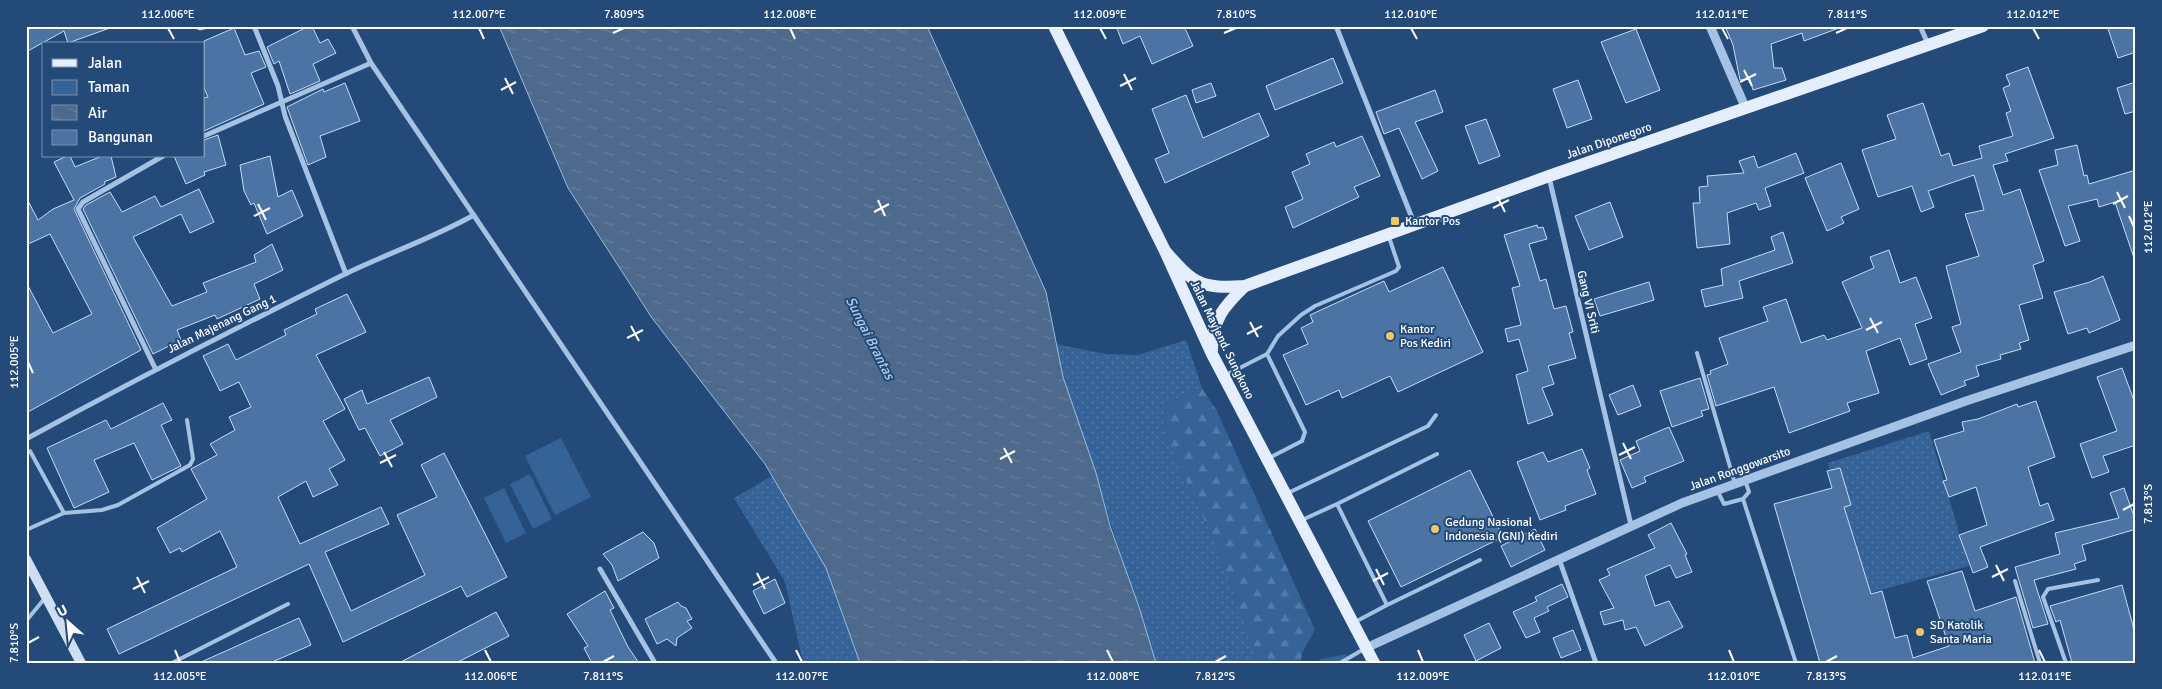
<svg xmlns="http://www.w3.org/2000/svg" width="2162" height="689" font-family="Signika,sans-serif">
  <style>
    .grass { fill: url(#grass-dots) }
    .forest { fill: url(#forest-firs) }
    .park { fill: #366397 }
    .water { fill: url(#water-ripples); stroke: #99bde5 }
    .building { fill: #4b73a3; stroke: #c7dcf4 }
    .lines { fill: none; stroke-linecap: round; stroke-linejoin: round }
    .service { stroke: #a5c2e4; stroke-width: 4 }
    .minor { stroke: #a5c2e4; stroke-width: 5 }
    .tertiary { stroke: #a5c2e4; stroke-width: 9 }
    .secondary { stroke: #cedff4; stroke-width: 10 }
    .primary { stroke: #e5eefc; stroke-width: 12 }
    .ticks { fill: none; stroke: #fff; stroke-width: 2 }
    .poi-dot { fill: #efc668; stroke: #234a79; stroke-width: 2 }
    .labels { text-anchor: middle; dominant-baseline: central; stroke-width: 4; stroke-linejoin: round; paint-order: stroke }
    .street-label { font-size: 12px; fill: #fff; stroke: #234a79 }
    .poi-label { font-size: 12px; fill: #fff; stroke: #234a79; text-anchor: start }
    .water-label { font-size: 14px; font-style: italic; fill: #b0ccec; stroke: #234a79 }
    .neatline { fill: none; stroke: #fff; stroke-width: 2 }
    .ticks-label { font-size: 12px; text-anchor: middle; fill: #fff }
  </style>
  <defs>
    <pattern id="grass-dots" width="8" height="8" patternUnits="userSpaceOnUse" patternTransform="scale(1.25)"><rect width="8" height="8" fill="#366397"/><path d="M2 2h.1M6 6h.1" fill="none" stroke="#547aa7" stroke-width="1.8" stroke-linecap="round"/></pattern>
    <pattern id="forest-firs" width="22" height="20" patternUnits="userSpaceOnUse" patternTransform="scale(1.25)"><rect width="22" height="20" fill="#366397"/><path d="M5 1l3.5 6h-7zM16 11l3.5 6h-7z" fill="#547aa7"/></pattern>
    <pattern id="water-ripples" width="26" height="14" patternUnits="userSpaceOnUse" patternTransform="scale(1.25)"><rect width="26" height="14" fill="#4d698c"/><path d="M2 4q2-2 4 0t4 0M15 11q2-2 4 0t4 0" fill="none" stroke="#68809d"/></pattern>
  </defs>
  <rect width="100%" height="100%" fill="#234a79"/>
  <!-- grass -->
  <path class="grass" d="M1186,340L1202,388L1166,404L1164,433L1216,545L1254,647L1255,663H1156L1063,377L1056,344L1106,354L1138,355Z
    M1929,431L1969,566L1866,594L1828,463Z
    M772,476L826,568L860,663H803L785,582L734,498Z"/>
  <!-- forest -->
  <path class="forest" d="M1202,388L1217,411L1315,630L1303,651L1300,663H1255L1254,647L1216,545L1164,433L1166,404Z"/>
  <!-- park -->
  <path class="park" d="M561,438L591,497L555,515L525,456Z
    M530,474L552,519L533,529L510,484Z
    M504,488L526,533L506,543L484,498Z
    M1346,654L1350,663H1315L1321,659Z"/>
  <!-- water -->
  <path class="water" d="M499,26H927L1046,292L1063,377L1096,473L1110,526L1139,607L1156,663H860L826,568L765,464L652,318L568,188Z"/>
  <!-- building -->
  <path class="building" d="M26,26H110V28L68,43L64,31L26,52Z
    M309,26H312L320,43L328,39L336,53L313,64L320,81L290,94L279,61L274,64L267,47Z
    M1116,26H1184L1193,46L1152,64L1140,36L1123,44Z
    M1725,26H1839V28L1804,41L1802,33L1771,44L1774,68H1782L1786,80L1753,90L1750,79L1740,80L1733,45Z
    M2107,26H2136V52L2118,58Z
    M234,28L245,55L259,51L266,67L251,73L264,104L204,131V98L208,97L204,88V41Z
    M1636,29L1660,90L1626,103L1601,42Z
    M1333,58L1343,83L1275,110L1266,86Z
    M2028,67L2054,138L2005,154L2008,161L1993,165L2003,195L2020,189L2044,261L2033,265L2043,298L2019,305L2029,340L2019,343L2021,349L2000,355L2001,359L1976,366L1979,376L1964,381L1966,385L1941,395L1928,364L1961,352L1952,327L1961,324L1946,266L1979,256L1965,214L1984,210L1974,175L1928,191L1934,207L1921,212L1912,186L1878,197L1862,150L1896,139L1887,115L1923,103L1941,156L1949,153L1953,166L1982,158L1979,146L2013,136L2006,113L2011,111L2003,88L2010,85L2006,75Z
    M1578,80L1592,119L1567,128L1553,89Z
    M2136,82V111L2125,114L2117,88Z
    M345,83L360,121L320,136L326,157L308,165L287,107L323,89L324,92Z
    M1211,83L1216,96L1196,103L1192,90Z
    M1435,90L1443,112L1415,122L1438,171L1422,179L1399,128L1384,134L1376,112Z
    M1186,95L1203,138L1259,113L1269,136L1165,183L1155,159L1169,153L1152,109Z
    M1486,119L1500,156L1479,164L1465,126Z
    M218,135L226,165L204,172L205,175L186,184L174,156H204V140Z
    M1362,136L1380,176L1354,187L1359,197L1293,228L1285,207L1303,199L1292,172L1310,164L1306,154L1334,142L1336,147Z
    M2077,145L2084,176L2087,175L2089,184L2136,170V257L2134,258L2115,202L2099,207L2097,199L2068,206L2080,241L2065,246L2039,170L2058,165L2055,150Z
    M1796,153L1804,173L1765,188L1771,206L1759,210L1756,203L1727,213L1730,244L1697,248L1693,203H1700L1699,187L1708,186L1707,176L1744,173L1739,161L1754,156L1758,168Z
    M67,156H70L75,167L102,156H111L116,177L104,182L105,184L80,198L74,209L141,350L26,413V282L53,333L92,314L50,234L26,245V197L38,220L53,209L74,200L54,162Z
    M270,156L278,197L292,190L303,216L267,234L254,203L251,205L244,191L240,165Z
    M1841,163L1859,209L1841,217L1844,223L1827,231L1805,178Z
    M199,189L214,222L190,233L181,214L133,237L172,306L207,292L203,283L256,262L254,255L272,244L283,270L254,284L260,299L217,319L215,315L177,330L181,340L153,354L83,209L86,205L110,192L122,212L155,196L161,207Z
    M1610,202L1623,237L1589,250L1575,216Z
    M1537,225L1538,228L1543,227L1547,239L1529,244L1540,281L1546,279L1554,309L1566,306L1573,332L1569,333L1576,358L1548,366L1554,384L1542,388L1553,415L1528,424L1516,375L1528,371L1519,339L1508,342L1505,329L1521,325L1512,288L1520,286L1504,235Z
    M1783,232L1793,263L1739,281L1743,298L1705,307L1701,290L1723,285L1721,269L1775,250L1771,237Z
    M1889,250L1900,283L1916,277L1932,318L1915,324L1927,359L1910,365L1900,338L1866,351L1879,393L1847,403L1850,411L1789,433L1774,387L1716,406L1707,375L1711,374L1710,371L1728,364L1719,338L1768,321L1763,307L1786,299L1801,343L1824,335L1827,340L1862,328L1842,282L1874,268L1870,257Z
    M1443,267L1483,352L1398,392L1390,376L1342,398L1339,390L1306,405L1283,355L1308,344L1301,328L1313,322L1310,315L1384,281L1389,292Z
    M2103,276L2120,320L2089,333L2087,328L2068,334L2054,292L2090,282Z
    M1649,282L1654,300L1600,316L1594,299Z
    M347,294L366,332L316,355L345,409L323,421L345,460L329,469L338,485L313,497L306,481L278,497L300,544L381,507L389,524L325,552L351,611L425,575L397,515L437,497L421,465L444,453L507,577L467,597L461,586L343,642L309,564L119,654L107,629L237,567L220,531L182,552L180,548L170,553L157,528L207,499L191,469L217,455L210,444L235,430L229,417L251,407L239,382L220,391L203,356L228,344L236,360L286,335L284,330L317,314L315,309Z
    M2122,368L2136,406V445L2103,456L2109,472L2092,478L2080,444L2117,431L2097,377Z
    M429,377L437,397L390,420L403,444L380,456L365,428L359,430L344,399L362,390L367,404Z
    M1700,378L1709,409L1701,411L1703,416L1672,427L1660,391Z
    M1633,385L1641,406L1618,415L1609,395Z
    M2036,401L2055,457L2028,467L2040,506L2048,503L2054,520L1980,547L1988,567L1973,573L1959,535L1987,525L1976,487L1949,497L1943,481L1947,480L1934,440L1964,431L1962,422L1978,419L2017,404L2018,407Z
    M163,403L172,420L161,425L181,466L152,480L134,443L94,460L109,492L74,508L47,448L106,420L111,429Z
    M1669,427L1684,461L1644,477L1646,482L1632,488L1620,460L1640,451L1636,441Z
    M1582,449L1590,468L1587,470L1596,494L1565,506L1566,510L1540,520L1517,462L1543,452L1548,462Z
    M1840,468L1851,505L1844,507L1871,594L1882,591L1895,638L1907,635L1913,658L1949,646L1927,581L1962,571L1975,611L2016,597L2035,663H1820L1774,504L1832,488L1827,471Z
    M1470,470L1503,537L1401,587L1368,521Z
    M2124,488L2136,522V529L2082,545L2086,560L2074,564L2076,569L2034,580L2048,624L2033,628L2015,567L2060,554L2055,533L2119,518L2110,493Z
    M1671,523L1687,554L1685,555L1692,572L1676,578L1670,565L1645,576L1655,606L1669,601L1683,627L1645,646L1636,627L1625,630L1623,620L1604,625L1600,612L1614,608L1599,580L1610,575L1607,569L1655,548L1648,535Z
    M1535,529L1545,550L1511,567L1501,546Z
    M643,532L654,543L659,558L618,581L612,565L603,554Z
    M775,579L785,603L764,614L753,591Z
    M1562,584L1568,597L1547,607L1549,611L1534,618L1540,632L1526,638L1513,612L1537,601L1535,597Z
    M2122,585L2136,637V663H2072L2060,620L2056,622L2050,606Z
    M605,591L614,608L610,610L628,647L639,663H592L584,648L588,646L567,614Z
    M678,602L681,606L686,608L692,619L687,621L692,628L677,638L676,646L667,639L657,644L645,619Z
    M496,612L509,636L456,663H399Z
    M299,618L311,645L270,663H199Z
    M1489,623L1501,648L1476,661L1464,635Z
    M1573,630L1581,650L1561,658L1553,638Z"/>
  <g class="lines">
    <!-- service -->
    <path class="service" d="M1697,353L1735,484
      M1267,354L1305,432L1302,441L1269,458
      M1226,375L1267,354L1278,336L1301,315L1315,306L1396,271L1399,267L1389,237
      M26,453L30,451L64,513L26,530
      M1717,490L1724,504L1743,499L1749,492L1745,480
      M1288,493L1428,426L1436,415
      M1743,499L1796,663
      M1337,504L1437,454
      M64,513L102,510L118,505L190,465L193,459L187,420
      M1302,520L1337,504L1387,605L1355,622
      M2015,581L2040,663
      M1387,605L1480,560
      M26,621L45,598
      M172,663L288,604
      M1340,663L1364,649
      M2066,663L2043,597L2048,589L2098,580"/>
    <!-- minor -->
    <path class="minor" d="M196,26L200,28L208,26
      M254,26L278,86L285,116L346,274
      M352,26L371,63L776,663
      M1336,26L1414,223
      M1920,26L1928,44
      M204,136L371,63
      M1549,177L1631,525
      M155,368L78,209L83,202L163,156
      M26,439C131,382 236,328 343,275C386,254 431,239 474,215
      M1559,559L1596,663
      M600,569L655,663"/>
    <!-- tertiary -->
    <path class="tertiary" d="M1710,26L1746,109
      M1366,648L1682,503L1966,401L2136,345"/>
    <!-- secondary -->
    <path class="secondary" d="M26,559L81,663"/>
    <!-- primary -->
    <path class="primary" d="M1054,26L1165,251L1212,354L1374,663
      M1165,251C1194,284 1200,289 1245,286L1549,176L1983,26
      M1212,350C1212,320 1224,306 1245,286"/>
  </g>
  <!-- ticks -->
  <path class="ticks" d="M168,28L174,39M479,28L484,39M790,28L795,39M1100,28L1106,39M1411,28L1417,39M1722,28L1728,39M2033,28L2039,39M613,33L624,28M1224,33L1236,28M1836,33L1847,28M1744,70L1752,86M1124,74L1132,90M505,78L513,94M1740,82L1756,74M1120,86L1136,78M501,90L516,82M2117,192L2125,208M1497,196L1505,212M878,200L885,216M258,204L266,220M2113,204L2128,196M1493,208L1509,200M874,212L889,204M254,216L270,208M2129,216L2134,227M1870,318L1878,333M1250,322L1258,337M631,326L639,341M1866,330L1882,322M1247,334L1262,326M627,338L643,330M28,362L33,373M1623,443L1631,459M1004,448L1012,463M384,452L392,467M1619,455L1635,447M1000,459L1015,451M380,463L396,455M2123,510L2134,504M1996,565L2004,581M1376,569L1384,585M757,573L765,589M137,577L145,593M1992,577L2008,569M1373,581L1388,573M753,585L769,577M133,589L149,581M28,643L39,637M175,650L180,662M485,650L491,662M796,650L802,662M1107,650L1113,662M1418,650L1423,662M1729,650L1734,662M2039,650L2045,662M603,662L614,656M1215,662L1226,656M1826,662L1837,656"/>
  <!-- markers -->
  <g class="poi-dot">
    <rect x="1390" y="216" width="10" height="10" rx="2.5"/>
    <circle cx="1390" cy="336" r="5"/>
    <circle cx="1435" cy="529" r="5"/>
    <circle cx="1920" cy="632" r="5"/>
  </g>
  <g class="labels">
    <!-- street labels -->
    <g class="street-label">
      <text transform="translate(1609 141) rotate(-19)">Jalan Diponegoro</text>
      <text transform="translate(1588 302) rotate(77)">Gang VI Sriti</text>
      <text transform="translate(222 324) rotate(-26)">Jalan Majenang Gang 1</text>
      <text transform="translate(1222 340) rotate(64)">Jalan Mayjend. Sungkono</text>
      <text transform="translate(1740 469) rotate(-20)">Jalan Ronggowarsito</text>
    </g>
    <!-- poi labels -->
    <g class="poi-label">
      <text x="1405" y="221">Kantor Pos</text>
      <text x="1400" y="329">Kantor<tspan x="1400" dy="14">Pos Kediri</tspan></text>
      <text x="1445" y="522">Gedung Nasional<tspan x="1445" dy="14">Indonesia (GNI) Kediri</tspan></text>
      <text x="1930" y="625">SD Katolik<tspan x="1930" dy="14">Santa Maria</tspan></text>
    </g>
    <!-- water labels -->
    <g class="water-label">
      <text transform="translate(870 338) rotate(63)">Sungai Brantas</text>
    </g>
  </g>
  <!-- border -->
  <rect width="2162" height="689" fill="none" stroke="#234a79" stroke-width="55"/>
  <!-- legend -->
  <rect x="42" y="42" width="162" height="115" fill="#234a79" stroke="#7b92af"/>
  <rect x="52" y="59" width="25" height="8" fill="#e5eefc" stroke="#7b92af"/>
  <text x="88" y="68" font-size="15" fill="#ffffff">Jalan</text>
  <rect x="52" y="80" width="25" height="15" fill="#366397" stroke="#7b92af"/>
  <text x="88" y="92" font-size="15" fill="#ffffff">Taman</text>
  <rect x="52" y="105" width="25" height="15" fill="url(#water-ripples)" stroke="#7b92af"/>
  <text x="88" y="118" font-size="15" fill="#ffffff">Air</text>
  <rect x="52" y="130" width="25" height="15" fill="#4b73a3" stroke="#7b92af"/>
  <text x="88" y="142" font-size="15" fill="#ffffff">Bangunan</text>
  <!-- north arrow -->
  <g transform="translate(68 622) rotate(333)" stroke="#234a79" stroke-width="4" paint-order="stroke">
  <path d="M0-4L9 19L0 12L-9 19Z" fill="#ffffff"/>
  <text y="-8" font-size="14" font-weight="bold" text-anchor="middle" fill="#ffffff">U</text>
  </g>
  <rect x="28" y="28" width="2106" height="634" class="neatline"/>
  <g class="ticks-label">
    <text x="168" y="18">112.006°E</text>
    <text x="479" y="18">112.007°E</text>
    <text x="624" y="18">7.809°S</text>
    <text x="790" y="18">112.008°E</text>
    <text x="1100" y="18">112.009°E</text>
    <text x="1236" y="18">7.810°S</text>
    <text x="1411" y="18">112.010°E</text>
    <text x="1722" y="18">112.011°E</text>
    <text x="1847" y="18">7.811°S</text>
    <text x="2033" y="18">112.012°E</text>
    <text transform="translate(2148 227) rotate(-90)" y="4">112.012°E</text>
    <text transform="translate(14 362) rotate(-90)" y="4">112.005°E</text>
    <text transform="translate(2148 504) rotate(-90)" y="4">7.813°S</text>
    <text transform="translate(14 643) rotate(-90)" y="4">7.810°S</text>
    <text x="180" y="680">112.005°E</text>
    <text x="491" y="680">112.006°E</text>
    <text x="603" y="680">7.811°S</text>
    <text x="802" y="680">112.007°E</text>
    <text x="1113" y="680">112.008°E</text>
    <text x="1215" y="680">7.812°S</text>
    <text x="1423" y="680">112.009°E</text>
    <text x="1734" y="680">112.010°E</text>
    <text x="1826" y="680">7.813°S</text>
    <text x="2045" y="680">112.011°E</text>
  </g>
</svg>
